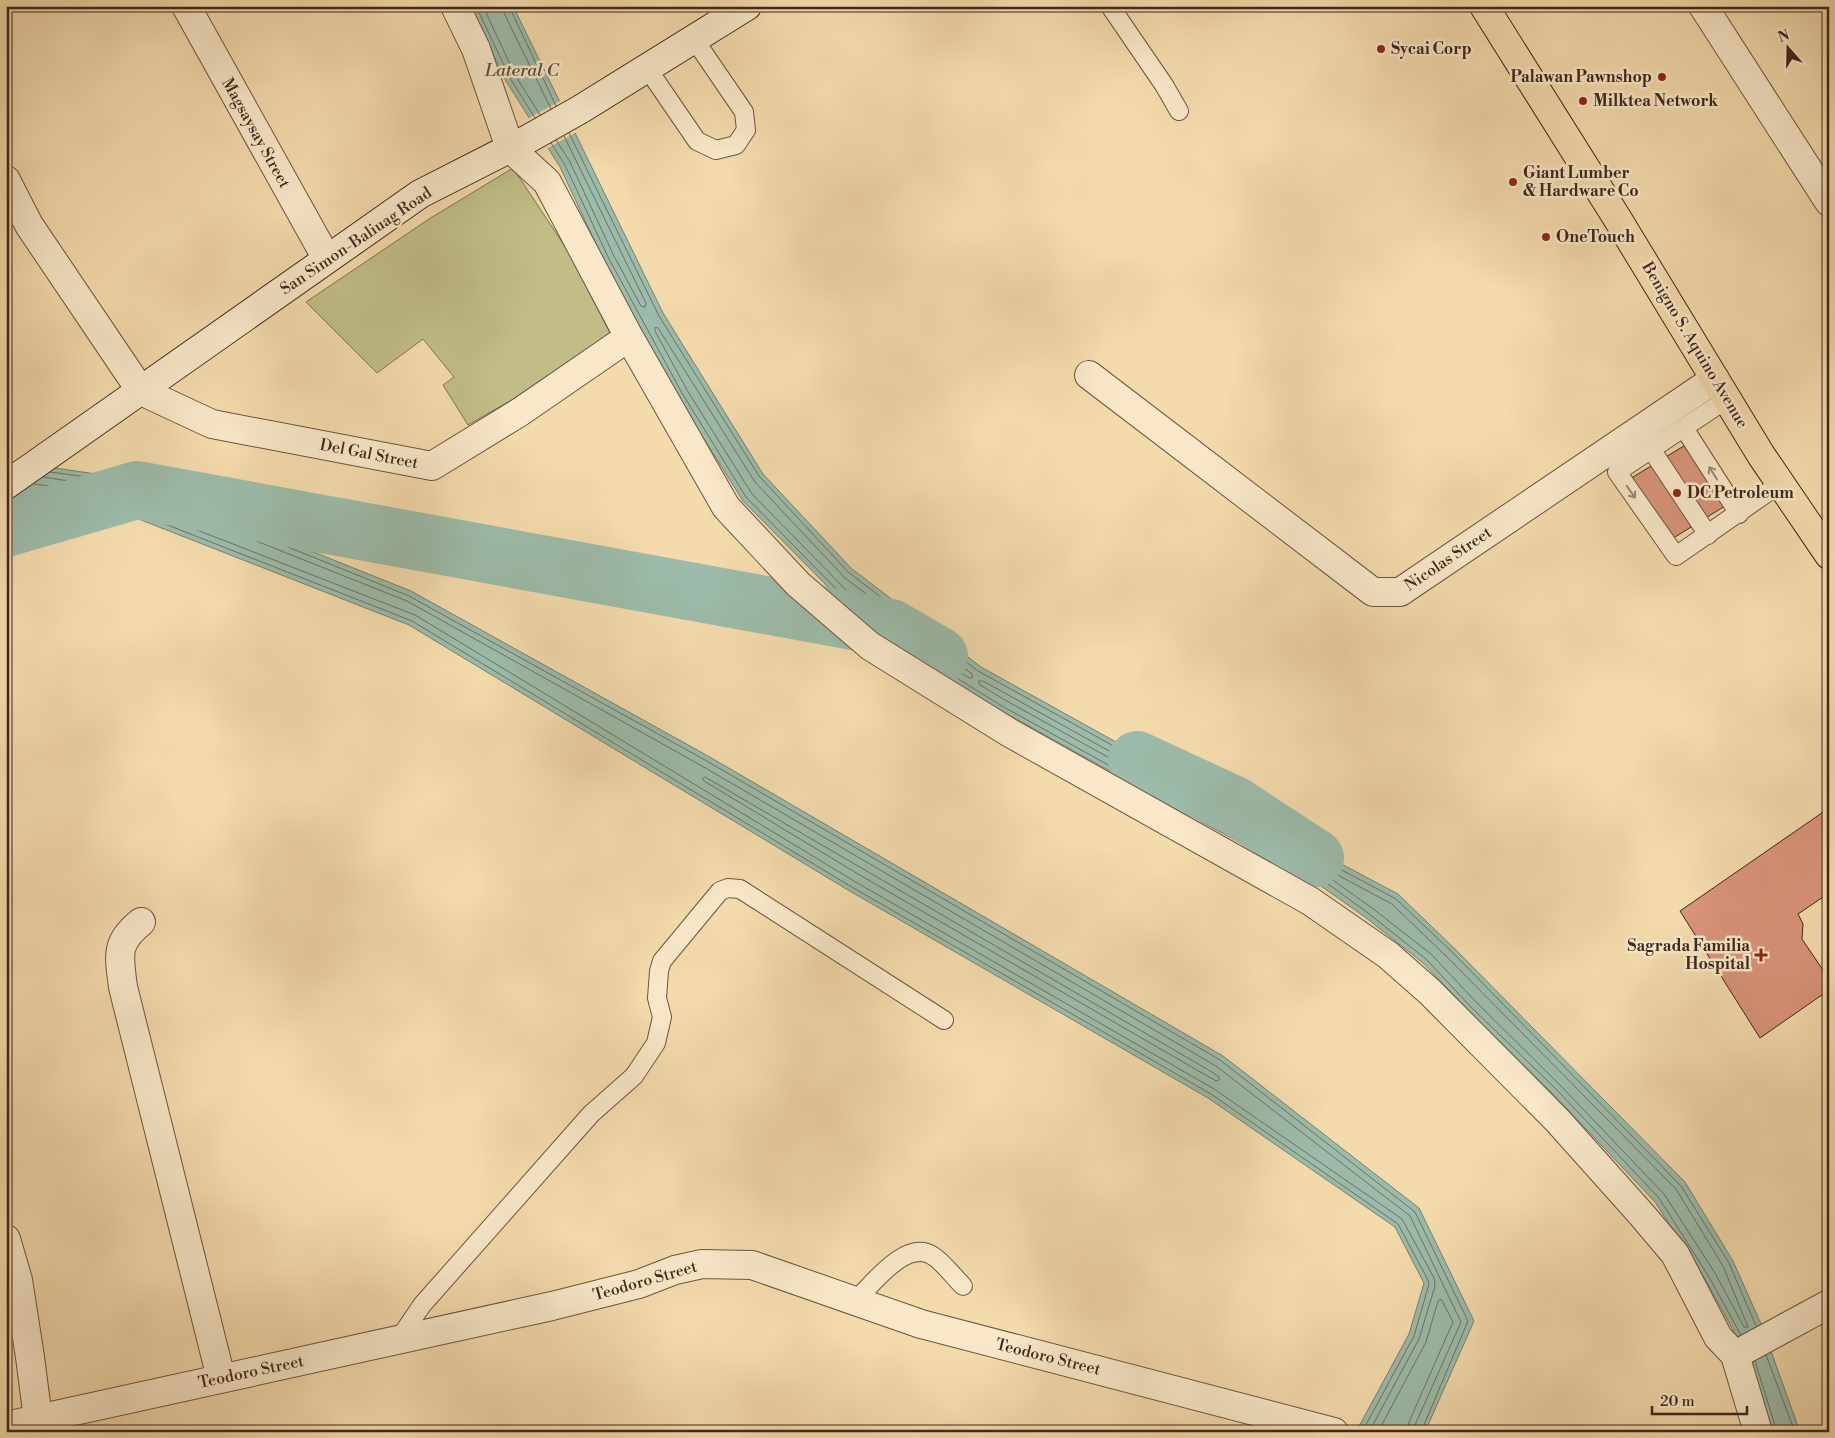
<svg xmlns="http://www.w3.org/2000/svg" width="1835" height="1438" font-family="'Libre Bodoni',serif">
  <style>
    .green { fill: #c0be86; stroke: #7f7250 }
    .water { fill: #9cbbaa; stroke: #768071 }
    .pier { fill: #f4dbac }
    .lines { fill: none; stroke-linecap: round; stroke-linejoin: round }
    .shore { stroke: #6d7162; stroke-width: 1 }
    .river { stroke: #9cbbaa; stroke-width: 58 }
    .building { fill: #d9947b; stroke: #3e271b }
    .service-casing { stroke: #6c543f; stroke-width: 20 }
    .minor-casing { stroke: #6c543f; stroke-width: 30 }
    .secondary-casing { stroke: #3e271b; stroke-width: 30 }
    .primary-casing { stroke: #3e271b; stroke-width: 30 }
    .service { stroke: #f8e8c9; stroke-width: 18 }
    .minor { stroke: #f8e8c9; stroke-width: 28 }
    .secondary { stroke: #f8e8c9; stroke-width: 28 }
    .primary { stroke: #f4dbac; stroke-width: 28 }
    .oneway { stroke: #9b8872 }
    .poi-dot { fill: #8f2418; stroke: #f8e8c9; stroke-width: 2 }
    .labels { text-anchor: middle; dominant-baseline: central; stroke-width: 5; stroke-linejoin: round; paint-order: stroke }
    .poi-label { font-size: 16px; font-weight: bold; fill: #3e271b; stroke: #f8e8c9; text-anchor: start }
    .street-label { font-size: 16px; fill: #3e271b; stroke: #f8e8c9 }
    .water-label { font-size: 18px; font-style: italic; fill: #564c3f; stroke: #f8e8c9 }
  </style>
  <rect width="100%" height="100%" fill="#f4dbac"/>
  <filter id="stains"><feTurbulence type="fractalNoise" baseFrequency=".004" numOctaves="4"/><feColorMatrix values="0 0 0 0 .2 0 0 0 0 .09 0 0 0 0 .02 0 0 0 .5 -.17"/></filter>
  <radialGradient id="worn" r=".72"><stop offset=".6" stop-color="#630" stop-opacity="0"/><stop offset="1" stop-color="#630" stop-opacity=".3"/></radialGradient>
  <!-- green -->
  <path class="green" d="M513,168L568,251L610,333L510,401L468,425L443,385L454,377L423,339L377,373L306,302L429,219Z"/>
  <!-- water -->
  <path class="water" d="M470,6H513L663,313L763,474L852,569L981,667L1215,797L1398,894L1457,951L1685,1182L1733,1261L1762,1326L1800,1432H1773L1750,1361L1705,1279L1655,1202L1552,1093L1469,1011L1423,963L1365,917L1321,886L1200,821L1000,710L900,649L846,605L743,501L677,396L604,261L560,167L506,81Z
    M6,461L131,479L411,591L708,756L1223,1056L1419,1208L1474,1321L1425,1432H1356L1409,1334L1424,1283L1395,1227L1208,1098L848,890L409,625L136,518L6,545Z"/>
  <!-- pier -->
  <path class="pier" d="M562,100L577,132L546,149L527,119Z"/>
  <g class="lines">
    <!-- shore -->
    <path class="shore" d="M476,6L510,78L535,118
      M483,6L515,75L540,115
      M503,6L504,13L551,109
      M509,6L556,106
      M569,133L659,316L759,476L848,572L978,671L1213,801L1396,899L1454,954L1681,1186L1729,1263L1756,1326
      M556,140L570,162L614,256L641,306L645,307L646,303L564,136
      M551,143L565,165L609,259L682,393L746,497L849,602L903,645L1002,706L1202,817L1324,881L1368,913L1426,959L1472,1008L1556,1089L1659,1198L1709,1277L1741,1335
      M658,328L755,482L845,578L972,674V678H969L907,640L853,597L752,494L687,390L655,331V328Z
      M50,472L130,483L409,596L705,760L1220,1060L1415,1212L1468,1321L1421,1432
      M43,477L128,490L407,601L702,766L1216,1066L1410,1216L1461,1322L1415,1425L1414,1432
      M6,526L123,501L125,499L122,496L34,484
      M6,534L138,507L415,615L854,881L1214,1089L1402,1219L1434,1278L1435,1286L1419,1339L1369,1432
      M6,540L137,513L412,621L850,886L1211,1094L1398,1224L1428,1280L1429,1284L1414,1336L1362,1432
      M979,681H983L1210,807L1392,904L1449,959L1676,1189L1723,1266L1748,1327H1744L1715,1273L1664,1194L1560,1085L1477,1003L1431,954L1372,908L1327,876L1205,811L1005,700L980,685Z
      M705,777L1212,1072L1219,1077V1080L1216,1081L858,874L704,781L703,779Z
      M1766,1355L1795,1432
      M1755,1361L1777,1432
      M1378,1432L1426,1342L1438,1301L1441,1299L1453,1322L1409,1422L1407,1432"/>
    <!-- river -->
    <path class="river" d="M6,528L137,490L891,628L939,656
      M1137,760L1234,805L1315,858"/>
  </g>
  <!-- building -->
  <path class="building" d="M1687,444L1725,506L1667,542L1628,480Z
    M1829,808V893L1798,914L1803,924L1802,939L1829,979V990L1760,1038L1680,911Z"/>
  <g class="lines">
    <defs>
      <path id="service" d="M1110,6L1164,85L1179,111
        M647,68L697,141L716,150L736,145L746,130L744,112L694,39
        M1727,399L1617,472L1676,556L1781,483
        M1684,428L1739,514
        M1651,449L1708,535
        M855,1301C872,1285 906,1238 933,1256C943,1262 954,1277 963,1286
        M399,1339L422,1305L591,1114L634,1076L656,1043L662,1017L657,998L659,971L662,961L720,891L728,888L740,889L944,1020"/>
      <path id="minor" d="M186,6L327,259
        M455,6L476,49L510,148L547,182L629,337L726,507L798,584L870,646L1010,733L1310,901L1388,955L1430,992L1558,1121L1642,1215L1675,1254L1718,1337L1735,1355L1758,1432
        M1703,6L1829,202
        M6,180L29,225L141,391L212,424L432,466L520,412L629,337
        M1089,375L1373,592H1400L1715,379
        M141,922C115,943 119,955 123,987L221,1378
        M6,1239L18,1280L30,1357L38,1419
        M1735,1355L1829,1304
        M6,1426L552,1306L639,1284L675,1270L702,1264L752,1265L921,1324L1334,1432"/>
      <path id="secondary" d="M6,485L420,194L528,139L581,109L747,6"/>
      <path id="primary" d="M1484,6L1617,218L1761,455L1829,555"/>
    </defs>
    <!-- service casing -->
    <use href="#service" class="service-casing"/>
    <!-- minor casing -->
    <use href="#minor" class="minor-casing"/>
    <!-- secondary casing -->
    <use href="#secondary" class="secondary-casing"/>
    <!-- primary casing -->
    <use href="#primary" class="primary-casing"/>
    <!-- service -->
    <use href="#service" class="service"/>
    <!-- minor -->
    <use href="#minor" class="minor"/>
    <!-- secondary -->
    <use href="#secondary" class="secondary"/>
    <!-- primary -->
    <use href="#primary" class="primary"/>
  </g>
  <!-- one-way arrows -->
  <defs><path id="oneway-shaft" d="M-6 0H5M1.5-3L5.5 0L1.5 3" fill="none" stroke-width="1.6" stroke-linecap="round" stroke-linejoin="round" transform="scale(1.25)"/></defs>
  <g class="oneway">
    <use href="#oneway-shaft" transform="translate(1713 473) rotate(-122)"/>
    <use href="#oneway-shaft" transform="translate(1631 492) rotate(55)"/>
  </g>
  <!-- markers -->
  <g class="poi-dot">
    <circle cx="1381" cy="49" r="5"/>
    <circle cx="1662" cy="77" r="5"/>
    <circle cx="1583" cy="101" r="5"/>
    <circle cx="1513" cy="182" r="5"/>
    <circle cx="1546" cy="237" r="5"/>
    <circle cx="1677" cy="493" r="5"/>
    <path d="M1758.5 947.5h5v5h5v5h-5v5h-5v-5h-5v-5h5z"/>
  </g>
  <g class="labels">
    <!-- poi labels -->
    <g class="poi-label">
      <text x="1391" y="49">Sycai Corp</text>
      <text x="1652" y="77" text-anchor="end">Palawan Pawnshop</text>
      <text x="1593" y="101">Milktea Network</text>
      <text x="1523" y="173">Giant Lumber<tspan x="1523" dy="18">&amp; Hardware Co</tspan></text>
      <text x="1556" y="237">OneTouch</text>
      <text x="1687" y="493">DC Petroleum</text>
      <text x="1750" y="946" text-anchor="end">Sagrada Familia<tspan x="1750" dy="18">Hospital</tspan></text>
    </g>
    <!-- street labels -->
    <g class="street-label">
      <text transform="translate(256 133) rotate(61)">Magsaysay Street</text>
      <text transform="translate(356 241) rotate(-34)">San Simon-Baliuag Road</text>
      <text transform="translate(1695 345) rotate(59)">Benigno S. Aquino Avenue</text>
      <text transform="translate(369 454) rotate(11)">Del Gal Street</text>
      <text transform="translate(1448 559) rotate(-34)">Nicolas Street</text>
      <text transform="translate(645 1281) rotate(-16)">Teodoro Street</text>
      <text transform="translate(1048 1357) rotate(14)">Teodoro Street</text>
      <text transform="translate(251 1372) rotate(-12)">Teodoro Street</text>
    </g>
    <!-- water labels -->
    <g class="water-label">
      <text x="522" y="70">Lateral C</text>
    </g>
  </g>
  <!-- margin -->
  <rect width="1835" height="1438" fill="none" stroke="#f4dbac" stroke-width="25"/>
  <rect x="8" y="8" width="1820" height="1423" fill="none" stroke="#3e271b" stroke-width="2.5"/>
  <rect x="12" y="12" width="1810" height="1413" fill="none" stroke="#3e271b"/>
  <!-- north arrow -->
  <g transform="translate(1788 48) rotate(340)" stroke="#f8e8c9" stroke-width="4" paint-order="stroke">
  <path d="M0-4L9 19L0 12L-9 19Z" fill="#3e271b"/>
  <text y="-8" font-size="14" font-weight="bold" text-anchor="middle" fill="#3e271b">N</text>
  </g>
  <!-- scale -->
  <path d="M1652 1406v8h95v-8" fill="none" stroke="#3e271b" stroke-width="2.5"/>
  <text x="1660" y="1406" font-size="15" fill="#3e271b" stroke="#f8e8c9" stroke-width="4" paint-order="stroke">20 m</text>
  <rect width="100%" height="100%" filter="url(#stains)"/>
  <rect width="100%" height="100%" fill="url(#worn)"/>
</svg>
